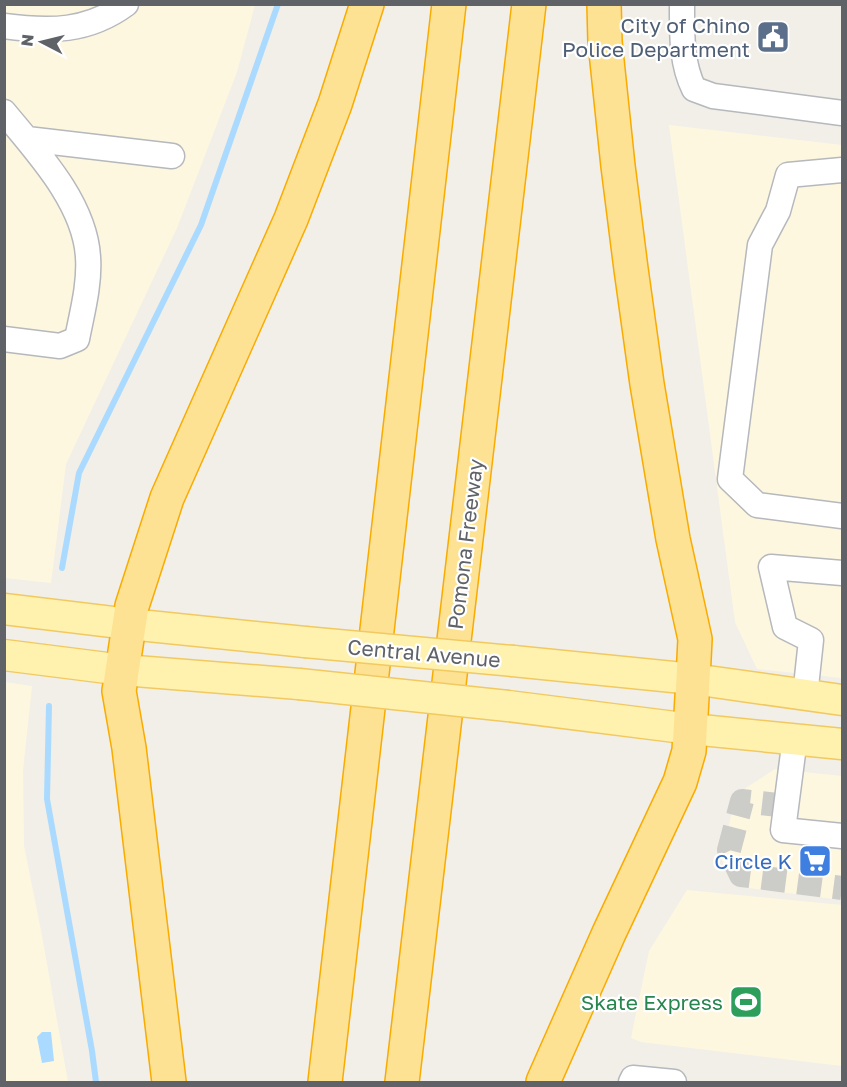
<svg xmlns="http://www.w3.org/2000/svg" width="847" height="1087" font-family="'Golos Text',sans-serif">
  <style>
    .commercial { fill: #fef7e0 }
    .water { fill: #aadaff }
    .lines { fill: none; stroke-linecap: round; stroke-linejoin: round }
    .stream { stroke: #aadaff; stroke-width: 6 }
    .minor-tunnel { stroke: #ccccc8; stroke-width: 24; stroke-dasharray: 24 12; stroke-linecap: butt }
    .minor-casing { stroke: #b5b8bc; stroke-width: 27 }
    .major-casing { stroke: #f2c960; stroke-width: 33 }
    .highway-casing { stroke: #f9ab00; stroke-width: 36 }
    .minor { stroke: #fff; stroke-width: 24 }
    .major { stroke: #fff2af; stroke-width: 30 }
    .highway { stroke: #fde293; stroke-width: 33 }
    .major-bridge-casing { stroke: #f2c960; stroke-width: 33; stroke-linecap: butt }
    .major-bridge { stroke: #fff2af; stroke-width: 30 }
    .labels { text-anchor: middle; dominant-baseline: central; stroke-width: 4.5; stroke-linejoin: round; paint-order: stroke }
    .service-label { font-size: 21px; fill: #4e5e75; stroke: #fff; text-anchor: end }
    .street-label { font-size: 21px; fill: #5f6368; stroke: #fff }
    .shop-label { font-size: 21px; fill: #366cbe; stroke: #fff; text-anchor: end }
    .leisure-label { font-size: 21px; fill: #27864d; stroke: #fff; text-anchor: end }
  </style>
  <rect width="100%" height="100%" fill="#f1efe8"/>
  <!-- commercial -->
  <path class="commercial" d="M5,5H255L237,72L177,228L66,464L51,583L5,578Z
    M669,125L842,145V678L757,669L735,622Z
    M5,682L32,686L23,770L24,846L42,936L68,1082H5Z
    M775,769L842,776V900L741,887L730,876L722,861L735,795Z
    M687,890L842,905V1066L641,1042L631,1038L649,951Z"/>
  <!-- water -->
  <path class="water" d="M42,1032H51L54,1061L42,1063L37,1037Z"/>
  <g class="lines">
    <!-- stream -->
    <path class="stream" d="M62,568L79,473L201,225L278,4
      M49,706L47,799L92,1051L96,1082"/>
    <!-- minor-tunnel -->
    <path class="minor-tunnel" d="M786,806L742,801L729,850L741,875L842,888"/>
    <defs>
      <path id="minor" d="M682,4C682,34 681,63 694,89L713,96L842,113
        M4,26C50,32 88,32 126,4
        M4,112C37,152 85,203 88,257C90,284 82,313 77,339L60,346L4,339
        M27,139L172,156
        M842,170L788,175L778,211L760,245L730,479L757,505L842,516
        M805,696L811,640L785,627L771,567L842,573
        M795,738L783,830L842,836
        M631,1082L633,1078L674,1082"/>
      <path id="major" d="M4,609L129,624L305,642
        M4,655L123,670L299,684
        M513,661L693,679L842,700
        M508,706L691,729L842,744"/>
      <path id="highway" d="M169,1082L129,748L119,691L132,606L167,498L291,219L335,104L367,4
        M325,1082L449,4
        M402,1082L529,4
        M543,1082L609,933L680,782L689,751L693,679L695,639L673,539L647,384L631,269L618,166L605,42L604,4"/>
    </defs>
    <!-- minor casing -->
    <use href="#minor" class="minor-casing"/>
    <!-- major casing -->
    <use href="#major" class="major-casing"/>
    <!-- highway casing -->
    <use href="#highway" class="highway-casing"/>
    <!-- minor -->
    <use href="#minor" class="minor"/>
    <!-- major -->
    <use href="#major" class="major"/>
    <!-- highway -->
    <use href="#highway" class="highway"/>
    <defs>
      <path id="major-bridge" d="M305,642L513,661
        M299,684L508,706"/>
    </defs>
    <!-- major-bridge casing -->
    <use href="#major-bridge" class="major-bridge-casing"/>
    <!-- major-bridge -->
    <use href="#major-bridge" class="major-bridge"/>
  </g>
  <!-- icons -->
  <defs>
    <symbol id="civic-square" viewBox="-11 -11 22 22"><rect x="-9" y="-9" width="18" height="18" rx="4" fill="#5c6f8a" stroke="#fff"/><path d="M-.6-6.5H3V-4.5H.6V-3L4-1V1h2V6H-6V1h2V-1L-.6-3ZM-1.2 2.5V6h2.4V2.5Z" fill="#fff"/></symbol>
    <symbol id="supermarket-square" viewBox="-11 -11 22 22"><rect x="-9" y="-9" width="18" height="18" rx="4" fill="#3f7fe0" stroke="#fff"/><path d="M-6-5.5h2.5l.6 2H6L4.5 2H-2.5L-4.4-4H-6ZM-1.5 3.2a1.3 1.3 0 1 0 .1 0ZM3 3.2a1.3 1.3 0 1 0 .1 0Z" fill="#fff"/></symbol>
    <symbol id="stadium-square" viewBox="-11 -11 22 22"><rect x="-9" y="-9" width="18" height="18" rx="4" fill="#2e9e5b" stroke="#fff"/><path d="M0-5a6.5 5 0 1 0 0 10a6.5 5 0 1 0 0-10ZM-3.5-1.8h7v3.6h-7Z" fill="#fff"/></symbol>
  </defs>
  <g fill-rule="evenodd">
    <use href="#civic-square" x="754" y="18" width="38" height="38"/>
    <use href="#supermarket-square" x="796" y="842" width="38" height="38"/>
    <use href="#stadium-square" x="727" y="983" width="38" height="38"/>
  </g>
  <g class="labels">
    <!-- service labels -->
    <g class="service-label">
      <text x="750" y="25">City of Chino<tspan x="750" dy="24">Police Department</tspan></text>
    </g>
    <!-- street labels -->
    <g class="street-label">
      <text transform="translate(465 544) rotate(-83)">Pomona Freeway</text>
      <text transform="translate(424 653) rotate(5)">Central Avenue</text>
    </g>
    <!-- shop labels -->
    <g class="shop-label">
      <text x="792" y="861">Circle K</text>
    </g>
    <!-- leisure labels -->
    <g class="leisure-label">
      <text x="723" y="1002">Skate Express</text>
    </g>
  </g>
  <!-- border -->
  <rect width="847" height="1087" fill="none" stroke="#5f6368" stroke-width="12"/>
  <!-- north arrow -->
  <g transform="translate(42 42) rotate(277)" stroke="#ffffff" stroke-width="4.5" paint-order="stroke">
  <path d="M0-4.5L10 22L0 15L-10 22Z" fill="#5f6368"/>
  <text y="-9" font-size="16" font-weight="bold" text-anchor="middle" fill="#5f6368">N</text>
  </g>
</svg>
